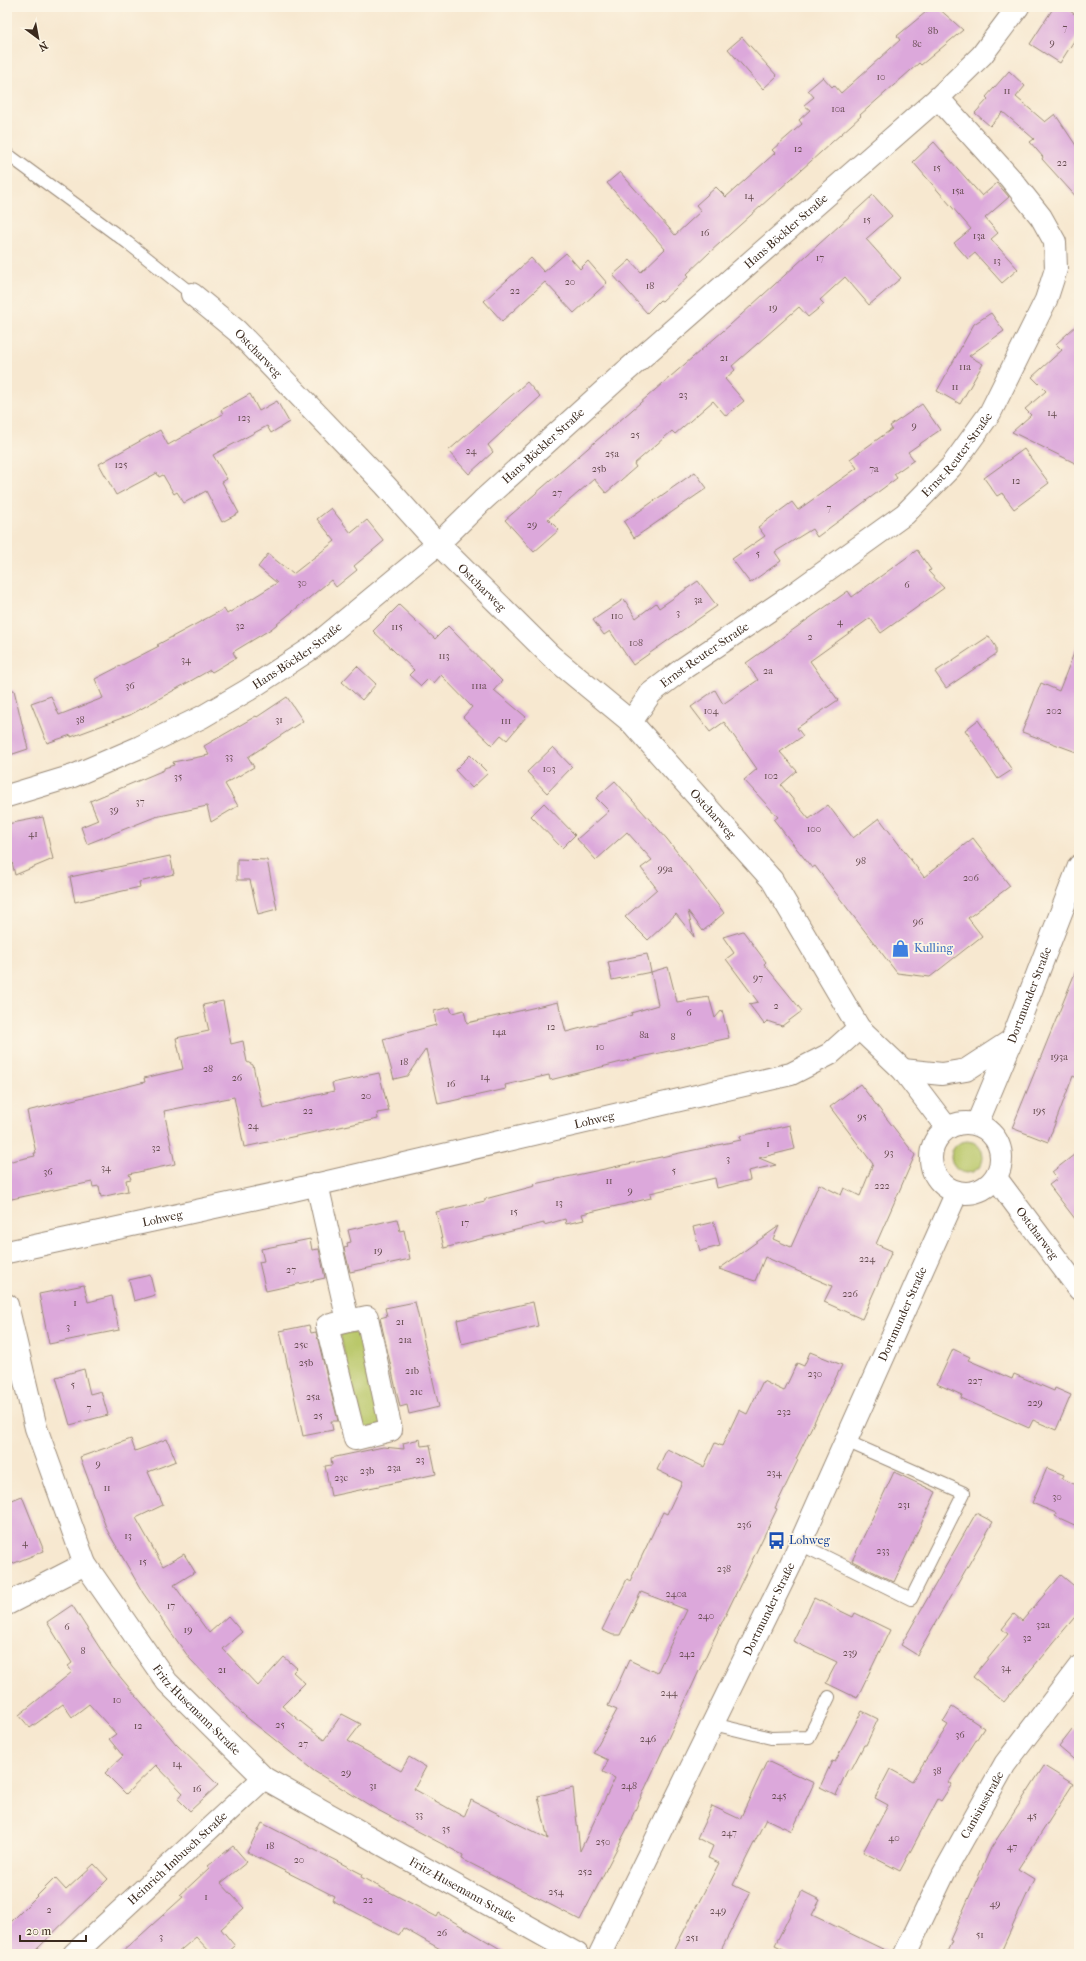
<svg xmlns="http://www.w3.org/2000/svg" width="1086" height="1961" font-family="'IM FELL French Canon',serif">
  <style>
    .green { fill: #bac86b; stroke: #7a7944 }
    .building { fill: #dca8db }
    .lines { fill: none; stroke-linecap: round; stroke-linejoin: round }
    .lane-casing { stroke: #998977; stroke-width: 14 }
    .street-casing { stroke: #998977; stroke-width: 24 }
    .secondary-casing { stroke: #998977; stroke-width: 24 }
    .lane { stroke: #fff; stroke-width: 12 }
    .street { stroke: #fff; stroke-width: 22 }
    .secondary { stroke: #fff; stroke-width: 22 }
    .labels { text-anchor: middle; dominant-baseline: central; stroke-width: 3.5; stroke-linejoin: round; paint-order: stroke }
    .number-label { font-size: 10px; fill: #634a4d }
    .street-label { font-size: 12px; fill: #3b2a1e; stroke: #fcf5e5 }
    .shop-label { font-size: 12px; fill: #366cbe; stroke: #fcf5e5; text-anchor: start }
    .transit-label { font-size: 12px; fill: #164399; stroke: #fcf5e5; text-anchor: start }
  </style>
  <rect width="100%" height="100%" fill="#fcf5e5"/>
  <filter id="ink" filterUnits="userSpaceOnUse"><feTurbulence type="fractalNoise" baseFrequency=".025" numOctaves="2"/><feDisplacementMap in="SourceGraphic" scale="8" xChannelSelector="R" yChannelSelector="G"/><feConvolveMatrix kernelMatrix="1 2 1 2 8 2 1 2 1" color-interpolation-filters="sRGB"/></filter>
  <filter id="wash" filterUnits="userSpaceOnUse"><feTurbulence type="fractalNoise" baseFrequency=".012" numOctaves="4" result="noise"/><feDisplacementMap in="SourceGraphic" scale="16" xChannelSelector="R" yChannelSelector="G"/><feGaussianBlur stdDeviation="0.9" result="paint"/><feColorMatrix in="noise" values="0 0 0 0 0 0 0 0 0 0 0 0 0 0 0 0 0 1.4 0 .05"/><feComposite in="paint" operator="in"/></filter>
  <g filter="url(#wash)">
    <rect width="100%" height="100%" fill="#f7e8d0"/>
    <!-- green -->
    <path class="green" d="M951 1157a16 16 0 1 1 32 0a16 16 0 1 1-32 0Z
      M362,1330L383,1425L360,1430L340,1334Z"/>
    <g id="blocks">
      <!-- building -->
      <path class="building" d="M932,7H937L963,30L921,65L919,63L860,115L861,116L710,252L687,274L689,276L662,301L660,300L647,313L613,275L630,260L641,272L665,249L607,183L620,172L675,235L701,211L696,205L716,187L726,197L775,153L772,150L802,124L799,120L810,110L804,105L814,97L808,90L823,77L832,87L834,85L841,93L900,40L897,36Z
        M1054,7H1064L1079,17V33L1060,63L1030,44Z
        M742,37L777,76L763,89L728,49Z
        M1009,71L1025,86L1016,97L1045,122L1055,114L1079,150V200L1042,159L1043,157L1030,142L1034,139L1003,112L990,126L975,113L988,99L986,97Z
        M934,142L982,196L997,183L1009,197L985,218L998,233L991,239L1018,269L1002,283L975,253L968,259L954,243L971,229L913,162Z
        M873,195L892,216L866,239L901,278L869,305L845,277L820,300L824,304L808,317L799,307L732,366L735,370L725,379L744,401L726,416L713,401L675,434L672,431L634,464L636,467L606,493L594,479L548,519L559,530L534,552L505,520L730,325Z
        M566,253L580,269L588,261L607,283L574,313L545,282L502,321L484,301L531,258L544,272Z
        M991,313L1004,331L969,356L983,364L960,404L937,391L974,324Z
        M1079,323V465L1012,432L1031,415L1025,409L1046,391L1032,377L1062,350L1056,344Z
        M527,382L540,397L488,445L493,452L469,474L448,451Z
        M250,394L259,411L277,401L289,422L271,433L267,426L213,455L227,479L222,482L239,513L222,522L206,491L184,503L177,492L174,494L163,475L159,477L157,473L116,495L99,464L160,430L168,445L223,414L221,410Z
        M922,404L940,430L908,452L914,460L894,474L897,478L817,537L812,529L775,552L781,561L750,583L732,559L765,536L758,527L792,502L798,510L857,468L850,459L892,429L890,426Z
        M1024,449L1049,483L1014,509L1002,493L997,496L984,478Z
        M695,472L707,488L634,538L624,522Z
        M331,508L351,533L367,520L384,541L354,566L357,570L336,587L331,580L271,629L233,652L236,658L212,672L210,670L130,715L71,737V735L47,743L31,703L51,696L59,715L103,698L95,679L159,646L157,645L224,609L227,614L277,583L258,567L268,554L293,574L335,541L317,519Z
        M917,550L931,570L928,571L944,588L881,633L870,618L810,661L838,700L797,728L803,736L780,752L797,771L781,785L809,819L828,805L853,838L879,818L924,877L973,838L1010,886L968,918L982,936L930,977L897,973L815,866L812,868L774,820L778,817L744,780L757,769L724,722L710,732L691,707L715,690L723,704L758,680L746,663L848,591L852,597Z
        M698,581L717,606L633,665L610,631L604,635L593,620L624,599L636,618L656,603L659,608Z
        M399,605L435,639L448,626L502,681L494,690L526,717L507,740L501,735L492,745L463,717L472,707L441,675L434,683L428,679L421,686L409,675L414,670L373,631Z
        M989,636L996,647V654L946,688L935,672Z
        M1078,643H1079V753L1022,732L1041,683L1059,691Z
        M357,666L376,684L362,700L342,682Z
        M7,690H14L28,749L7,756Z
        M287,697L303,721L248,757L254,767L225,784L238,806L211,822L207,806L155,817L87,844L81,827L98,820L90,801L164,770V768L174,765L173,762L209,755L204,746L256,716L257,717Z
        M978,720L1012,770L998,779L965,730Z
        M553,747L572,767L547,793L527,772Z
        M470,755L488,773L472,788L455,770Z
        M615,781L667,839L724,913L703,931L688,911L694,937L676,914L648,940L625,917L657,889L641,868L652,860L627,832L596,860L577,839L609,811L596,798Z
        M544,803L575,835L562,848L531,816Z
        M43,817L53,859L15,875L7,840V824Z
        M170,856L174,874L139,882L140,887L75,902L70,877Z
        M237,859L267,860L277,909L258,914L250,880H237Z
        M743,931L766,962L764,964L802,1011L782,1026L767,1021L764,1024L749,1004L758,1002L726,959L734,953L723,937Z
        M647,954L651,972L612,980L608,962Z
        M1079,963V1079L1073,1076L1048,1142L1012,1128Z
        M668,967L677,1002L709,997L715,1018L722,1010L729,1038L641,1057L562,1077L550,1080L549,1075L505,1085L506,1089L438,1104L426,1049L407,1076L394,1079L383,1039L436,1025L434,1011L450,1007L452,1013L464,1010L467,1023L558,1002L566,1032L632,1015L631,1013L658,1005L651,972Z
        M223,1001L231,1044L243,1041L247,1062L253,1065L262,1108L334,1091L332,1083L379,1073L389,1111L377,1113L378,1119L244,1147L234,1097L164,1111L175,1164L129,1174L131,1179L126,1180L128,1191L101,1197L99,1186L93,1187L92,1182L7,1200V1162L35,1156L34,1153H36L27,1111L145,1082L144,1078L183,1069L176,1038L209,1031L203,1005Z
        M860,1084L915,1155L876,1244L892,1251L862,1319L824,1302L832,1286L765,1257L755,1281L719,1269L779,1226L773,1239L791,1247L819,1184L841,1195L844,1188L860,1196L873,1164L830,1107Z
        M790,1125L795,1149L759,1158L776,1165L748,1171L750,1180L717,1188L715,1178L650,1193L651,1198L582,1214L584,1220L566,1224L565,1219L544,1225V1223L444,1248L436,1212L485,1201V1199L535,1186L534,1184L741,1140L740,1136Z
        M1079,1151V1224L1049,1185L1057,1179L1052,1172Z
        M397,1219L400,1231L404,1230L410,1259L350,1272L344,1248L348,1247L347,1243L351,1242L348,1230Z
        M714,1222L720,1246L700,1251L693,1227Z
        M310,1239L312,1250L319,1249L325,1278L266,1291L259,1262L264,1261L261,1249Z
        M150,1275L155,1295L134,1301L129,1280Z
        M84,1285L88,1302L112,1296L119,1330L49,1344L39,1294Z
        M415,1302L439,1407L409,1414L407,1405L400,1407L380,1318L387,1316L385,1308Z
        M533,1302L538,1326L462,1344L457,1320Z
        M309,1325L311,1333L316,1332L338,1421H331L333,1430L303,1436L280,1331Z
        M953,1349L970,1357L968,1360L1012,1379L1014,1374L1054,1391L1055,1388L1071,1395L1056,1430L1033,1420L1029,1428L961,1398L962,1395L937,1384Z
        M810,1352L842,1365L796,1459L798,1460L775,1508L777,1509L710,1647L631,1819H632L580,1920L462,1859L463,1855L374,1808L314,1771L245,1716L190,1659L143,1593L107,1530L80,1457L131,1439L135,1451L167,1439L176,1461L148,1472L163,1505L136,1518L163,1566L184,1554L195,1572L174,1585L209,1633L228,1616L242,1632L223,1649L258,1686L284,1657L297,1668L293,1672L305,1683L282,1706L301,1722L324,1740L342,1714L361,1724L348,1741L401,1771L409,1757L426,1767L414,1789L464,1817L471,1800L548,1839L538,1796L573,1788L580,1851L615,1778L603,1772L608,1760L593,1753L617,1710L608,1706L629,1660L657,1673L687,1610L641,1592L620,1635H613L602,1630L627,1579L630,1581L663,1512L667,1514L682,1482L657,1470L667,1449L704,1467L715,1443L722,1446L739,1410L747,1414L763,1381L784,1391L797,1363L804,1366Z
        M84,1369L90,1394L101,1391L108,1415L70,1425L56,1377Z
        M420,1439L421,1446L430,1445L436,1474L331,1496L325,1466L332,1465L331,1458L383,1447L404,1449L403,1443Z
        M1047,1468L1064,1475L1062,1479L1079,1486V1527L1055,1516L1056,1513L1032,1503Z
        M894,1472L936,1492L894,1582L852,1561Z
        M22,1496L44,1551L7,1566V1502Z
        M976,1513L993,1522L917,1655L901,1645Z
        M1061,1575L1079,1590V1612L1004,1702L973,1677L1008,1634L1002,1629L1014,1614L1022,1621Z
        M814,1598L853,1617L855,1613L890,1630L857,1698L826,1683L837,1662L793,1641Z
        M72,1605L112,1667L176,1744L218,1785L190,1811L178,1799L183,1793L156,1765L126,1794L105,1773L123,1756L109,1739L116,1734L89,1704L72,1717L63,1704L30,1728L19,1715L72,1672L68,1666L72,1663L47,1622Z
        M952,1707L984,1728L949,1782L952,1784L941,1801L938,1799L900,1871L863,1852L888,1805L875,1798L890,1769L912,1781L948,1725L943,1722Z
        M862,1711L878,1719L866,1745H864L851,1770L848,1769L836,1795L820,1787L832,1761L835,1762Z
        M1079,1721V1764L1059,1747Z
        M767,1761L814,1783L792,1831L766,1819L733,1885L750,1893L719,1954H672L719,1863L708,1858L713,1846L697,1838L712,1806L740,1819Z
        M1044,1766L1073,1784L1018,1869L1034,1879L1000,1954H946L952,1941L950,1940L991,1848Z
        M262,1823L362,1874L361,1877L437,1917L439,1913L509,1954H449L403,1928L399,1935L332,1900L334,1896L247,1852Z
        M233,1846L247,1862L221,1883L244,1908L221,1929L235,1946L226,1954H212L196,1937L176,1954H120L183,1897L180,1895L209,1868L208,1866Z
        M94,1864L108,1879L32,1954H15L7,1946V1926L55,1878L66,1890Z
        M802,1891L820,1900L812,1915L893,1954H793L775,1945Z"/>
    </g>
  </g>
  <g filter="url(#ink)">
    <use href="#blocks" fill-opacity="0" stroke="#998977" stroke-width="1"/>
    <g class="lines">
      <defs>
        <path id="lane" d="M7,154L128,243L192,294
          M800,1544L911,1599L964,1493L846,1441
          M713,1724L771,1738L809,1737L829,1697"/>
        <g id="street">
          <path id="s1" d="M192,294L237,331L385,485L438,544L551,656L631,722L772,880L859,1028L903,1070L947,1128"/>
          <path id="s2" d="M631,722L651,693L684,668L798,591L905,514L951,467L990,413L1046,300L1056,269L1055,242L1041,217L1010,178L938,98"/>
          <path id="s3" d="M7,796L73,776L140,747L202,717L248,690L312,648L438,544L482,501L617,379L938,98L982,55L1018,7"/>
          <path d="M903,1070L942,1074L966,1070L1012,1040"/>
          <path id="s4" d="M996,1178L1079,1289"/>
          <path d="M317,1184L348,1321L327,1326L355,1439L391,1430L367,1317L348,1321"/>
          <path id="s5" d="M7,1252L289,1191L791,1074L830,1054L859,1028"/>
          <path id="s6" d="M7,1305L36,1428L85,1564L167,1682L264,1778L577,1954"/>
          <path d="M7,1604L85,1564"/>
          <path id="s7" d="M74,1954L264,1778"/>
          <path id="s8" d="M905,1954L944,1873L1005,1764L1079,1667"/>
        </g>
        <g id="secondary">
          <circle cx="966" cy="1158" r="35"/>
          <path id="s9" d="M977,1124L1012,1040L1079,866"/>
          <path id="s10" d="M600,1954L790,1566L957,1192"/>
        </g>
      </defs>
      <!-- lane casing -->
      <use href="#lane" class="lane-casing"/>
      <!-- street casing -->
      <use href="#street" class="street-casing"/>
      <!-- secondary casing -->
      <use href="#secondary" class="secondary-casing"/>
      <!-- lane -->
      <use href="#lane" class="lane"/>
      <!-- street -->
      <use href="#street" class="street"/>
      <!-- secondary -->
      <use href="#secondary" class="secondary"/>
    </g>
  </g>
  <!-- icons -->
  <defs>
    <symbol id="shop-bare" viewBox="-9 -9 18 18"><path d="M-5-2.5h2.3a2.7 3.5 0 0 1 5.4 0H5L5.5 6h-11ZM-1.5-2.5h3a1.5 2.3 0 0 0-3 0Z" fill="#3f7fe0" stroke="#fcf5e5" stroke-width="2.5" paint-order="stroke"/></symbol>
    <symbol id="bus-bare" viewBox="-9 -9 18 18"><path d="M-5-6H5V4H4V6H2V4H-2V6H-4V4H-5ZM-3.5-4V0h7V-4ZM-3.5 1.2v1.5H-2V1.2ZM2 1.2v1.5H3.5V1.2Z" fill="#1a4fb4" stroke="#fcf5e5" stroke-width="2.5" paint-order="stroke"/></symbol>
  </defs>
  <g fill-rule="evenodd">
    <use href="#shop-bare" x="888" y="936" width="25" height="25"/>
    <use href="#bus-bare" x="764" y="1528" width="25" height="25"/>
  </g>
  <g class="labels">
    <!-- number labels -->
    <g class="number-label">
      <text x="1065" y="28">7</text>
      <text x="933" y="31">8b</text>
      <text x="1052" y="43">9</text>
      <text x="917" y="44">8c</text>
      <text x="881" y="77">10</text>
      <text x="1007" y="91">11</text>
      <text x="838" y="109">10a</text>
      <text x="798" y="149">12</text>
      <text x="1062" y="163">22</text>
      <text x="937" y="168">15</text>
      <text x="958" y="191">15a</text>
      <text x="749" y="196">14</text>
      <text x="867" y="220">15</text>
      <text x="705" y="233">16</text>
      <text x="979" y="236">13a</text>
      <text x="820" y="258">17</text>
      <text x="997" y="261">13</text>
      <text x="570" y="282">20</text>
      <text x="650" y="286">18</text>
      <text x="515" y="291">22</text>
      <text x="773" y="308">19</text>
      <text x="724" y="358">21</text>
      <text x="965" y="367">11a</text>
      <text x="955" y="387">11</text>
      <text x="683" y="395">23</text>
      <text x="1052" y="413">14</text>
      <text x="244" y="418">123</text>
      <text x="914" y="426">9</text>
      <text x="635" y="435">25</text>
      <text x="471" y="451">24</text>
      <text x="612" y="454">25a</text>
      <text x="121" y="465">125</text>
      <text x="599" y="469">25b</text>
      <text x="874" y="469">7a</text>
      <text x="1016" y="481">12</text>
      <text x="557" y="493">27</text>
      <text x="829" y="508">7</text>
      <text x="532" y="525">29</text>
      <text x="758" y="554">5</text>
      <text x="302" y="583">30</text>
      <text x="907" y="585">6</text>
      <text x="698" y="600">3a</text>
      <text x="678" y="613">3</text>
      <text x="617" y="616">110</text>
      <text x="840" y="622">4</text>
      <text x="240" y="626">32</text>
      <text x="397" y="627">115</text>
      <text x="810" y="637">2</text>
      <text x="636" y="643">108</text>
      <text x="444" y="656">113</text>
      <text x="186" y="660">34</text>
      <text x="768" y="671">2a</text>
      <text x="130" y="686">36</text>
      <text x="479" y="686">111a</text>
      <text x="711" y="711">104</text>
      <text x="1054" y="711">202</text>
      <text x="80" y="720">38</text>
      <text x="279" y="720">31</text>
      <text x="506" y="721">111</text>
      <text x="229" y="757">33</text>
      <text x="549" y="769">103</text>
      <text x="771" y="776">102</text>
      <text x="178" y="777">35</text>
      <text x="140" y="802">37</text>
      <text x="114" y="810">39</text>
      <text x="814" y="829">100</text>
      <text x="33" y="834">41</text>
      <text x="861" y="861">98</text>
      <text x="665" y="869">99a</text>
      <text x="971" y="878">206</text>
      <text x="918" y="922">96</text>
      <text x="758" y="978">97</text>
      <text x="776" y="1006">2</text>
      <text x="689" y="1013">6</text>
      <text x="551" y="1027">12</text>
      <text x="499" y="1032">14a</text>
      <text x="644" y="1035">8a</text>
      <text x="673" y="1037">8</text>
      <text x="600" y="1047">10</text>
      <text x="1059" y="1057">193a</text>
      <text x="404" y="1062">18</text>
      <text x="208" y="1069">28</text>
      <text x="485" y="1077">14</text>
      <text x="237" y="1078">26</text>
      <text x="451" y="1084">16</text>
      <text x="366" y="1096">20</text>
      <text x="308" y="1111">22</text>
      <text x="1039" y="1111">195</text>
      <text x="862" y="1117">95</text>
      <text x="253" y="1126">24</text>
      <text x="768" y="1144">1</text>
      <text x="156" y="1148">32</text>
      <text x="889" y="1153">93</text>
      <text x="728" y="1159">3</text>
      <text x="106" y="1168">34</text>
      <text x="674" y="1171">5</text>
      <text x="48" y="1172">36</text>
      <text x="609" y="1181">11</text>
      <text x="882" y="1186">222</text>
      <text x="630" y="1191">9</text>
      <text x="559" y="1203">13</text>
      <text x="514" y="1212">15</text>
      <text x="465" y="1223">17</text>
      <text x="378" y="1251">19</text>
      <text x="867" y="1259">224</text>
      <text x="291" y="1270">27</text>
      <text x="850" y="1294">226</text>
      <text x="75" y="1303">1</text>
      <text x="400" y="1322">21</text>
      <text x="68" y="1327">3</text>
      <text x="405" y="1340">21a</text>
      <text x="301" y="1345">25c</text>
      <text x="306" y="1363">25b</text>
      <text x="412" y="1371">21b</text>
      <text x="815" y="1374">230</text>
      <text x="975" y="1381">227</text>
      <text x="73" y="1385">5</text>
      <text x="416" y="1392">21c</text>
      <text x="313" y="1397">25a</text>
      <text x="1035" y="1403">229</text>
      <text x="89" y="1408">7</text>
      <text x="784" y="1412">232</text>
      <text x="318" y="1416">25</text>
      <text x="420" y="1460">23</text>
      <text x="98" y="1464">9</text>
      <text x="394" y="1468">23a</text>
      <text x="367" y="1471">23b</text>
      <text x="774" y="1473">234</text>
      <text x="341" y="1478">23c</text>
      <text x="107" y="1488">11</text>
      <text x="1057" y="1497">30</text>
      <text x="904" y="1505">231</text>
      <text x="744" y="1525">236</text>
      <text x="128" y="1536">13</text>
      <text x="25" y="1543">4</text>
      <text x="883" y="1551">233</text>
      <text x="143" y="1562">15</text>
      <text x="724" y="1569">238</text>
      <text x="676" y="1594">240a</text>
      <text x="171" y="1606">17</text>
      <text x="706" y="1616">240</text>
      <text x="1043" y="1625">32a</text>
      <text x="67" y="1627">6</text>
      <text x="188" y="1630">19</text>
      <text x="1027" y="1638">32</text>
      <text x="83" y="1651">8</text>
      <text x="850" y="1653">239</text>
      <text x="687" y="1654">242</text>
      <text x="1006" y="1668">34</text>
      <text x="222" y="1670">21</text>
      <text x="669" y="1693">244</text>
      <text x="117" y="1700">10</text>
      <text x="280" y="1725">25</text>
      <text x="138" y="1726">12</text>
      <text x="960" y="1735">36</text>
      <text x="648" y="1739">246</text>
      <text x="303" y="1744">27</text>
      <text x="177" y="1764">14</text>
      <text x="937" y="1771">38</text>
      <text x="346" y="1773">29</text>
      <text x="373" y="1786">31</text>
      <text x="629" y="1786">248</text>
      <text x="197" y="1789">16</text>
      <text x="779" y="1796">245</text>
      <text x="419" y="1815">33</text>
      <text x="1032" y="1816">45</text>
      <text x="446" y="1829">35</text>
      <text x="729" y="1833">247</text>
      <text x="894" y="1838">40</text>
      <text x="603" y="1842">250</text>
      <text x="270" y="1846">18</text>
      <text x="1012" y="1847">47</text>
      <text x="299" y="1860">20</text>
      <text x="585" y="1872">252</text>
      <text x="556" y="1892">254</text>
      <text x="206" y="1897">1</text>
      <text x="368" y="1900">22</text>
      <text x="995" y="1904">49</text>
      <text x="49" y="1910">2</text>
      <text x="718" y="1911">249</text>
      <text x="442" y="1933">26</text>
      <text x="980" y="1935">51</text>
      <text x="161" y="1937">3</text>
      <text x="692" y="1938">251</text>
    </g>
    <!-- street labels -->
    <g class="street-label">
      <text stroke="none"><textPath href="#s3" startOffset="972">Hans-Böckler-Straße</textPath></text>
      <text stroke="none"><textPath href="#s1" startOffset="89">Ostcharweg</textPath></text>
      <text stroke="none"><textPath href="#s3" startOffset="648">Hans-Böckler-Straße</textPath></text>
      <text stroke="none"><textPath href="#s2" startOffset="425">Ernst-Reuter-Straße</textPath></text>
      <text stroke="none"><textPath href="#s1" startOffset="413">Ostcharweg</textPath></text>
      <text stroke="none"><textPath href="#s3" startOffset="324">Hans-Böckler-Straße</textPath></text>
      <text stroke="none"><textPath href="#s2" startOffset="101">Ernst-Reuter-Straße</textPath></text>
      <text stroke="none"><textPath href="#s1" startOffset="737">Ostcharweg</textPath></text>
      <text stroke="none"><textPath href="#s9" startOffset="139">Dortmunder Straße</textPath></text>
      <text stroke="none"><textPath href="#s5" startOffset="602">Lohweg</textPath></text>
      <text stroke="none"><textPath href="#s5" startOffset="159">Lohweg</textPath></text>
      <text stroke="none"><textPath href="#s4" startOffset="69">Ostcharweg</textPath></text>
      <text stroke="none"><textPath href="#s10" startOffset="708">Dortmunder Straße</textPath></text>
      <text stroke="none"><textPath href="#s10" startOffset="384">Dortmunder Straße</textPath></text>
      <text stroke="none"><textPath href="#s6" startOffset="455">Fritz-Husemann-Straße</textPath></text>
      <text stroke="none"><textPath href="#s8" startOffset="168">Canisiusstraße</textPath></text>
      <text stroke="none"><textPath href="#s7" startOffset="141">Heinrich-Imbusch-Straße</textPath></text>
      <text stroke="none"><textPath href="#s6" startOffset="779">Fritz-Husemann-Straße</textPath></text>
    </g>
    <!-- shop labels -->
    <g class="shop-label">
      <text x="914" y="948">Kulling</text>
    </g>
    <!-- transit labels -->
    <g class="transit-label">
      <text x="789" y="1540">Lohweg</text>
    </g>
  </g>
  <!-- margin -->
  <rect width="1086" height="1961" fill="none" stroke="#fcf5e5" stroke-width="24"/>
  <!-- north arrow -->
  <g transform="translate(38 38) rotate(148)" stroke="#fcf5e5" stroke-width="3" paint-order="stroke">
  <path d="M0-3L7 15L0 10L-7 15Z" fill="#3b2a1e"/>
  <text y="-6" font-size="11" font-weight="bold" text-anchor="middle" fill="#3b2a1e">N</text>
  </g>
  <!-- scale -->
  <path d="M20 1935v6h66v-6" fill="none" stroke="#3b2a1e" stroke-width="2"/>
  <text x="26" y="1935" font-size="12" fill="#3b2a1e" stroke="#fcf5e5" stroke-width="3" paint-order="stroke">20 m</text>
</svg>
